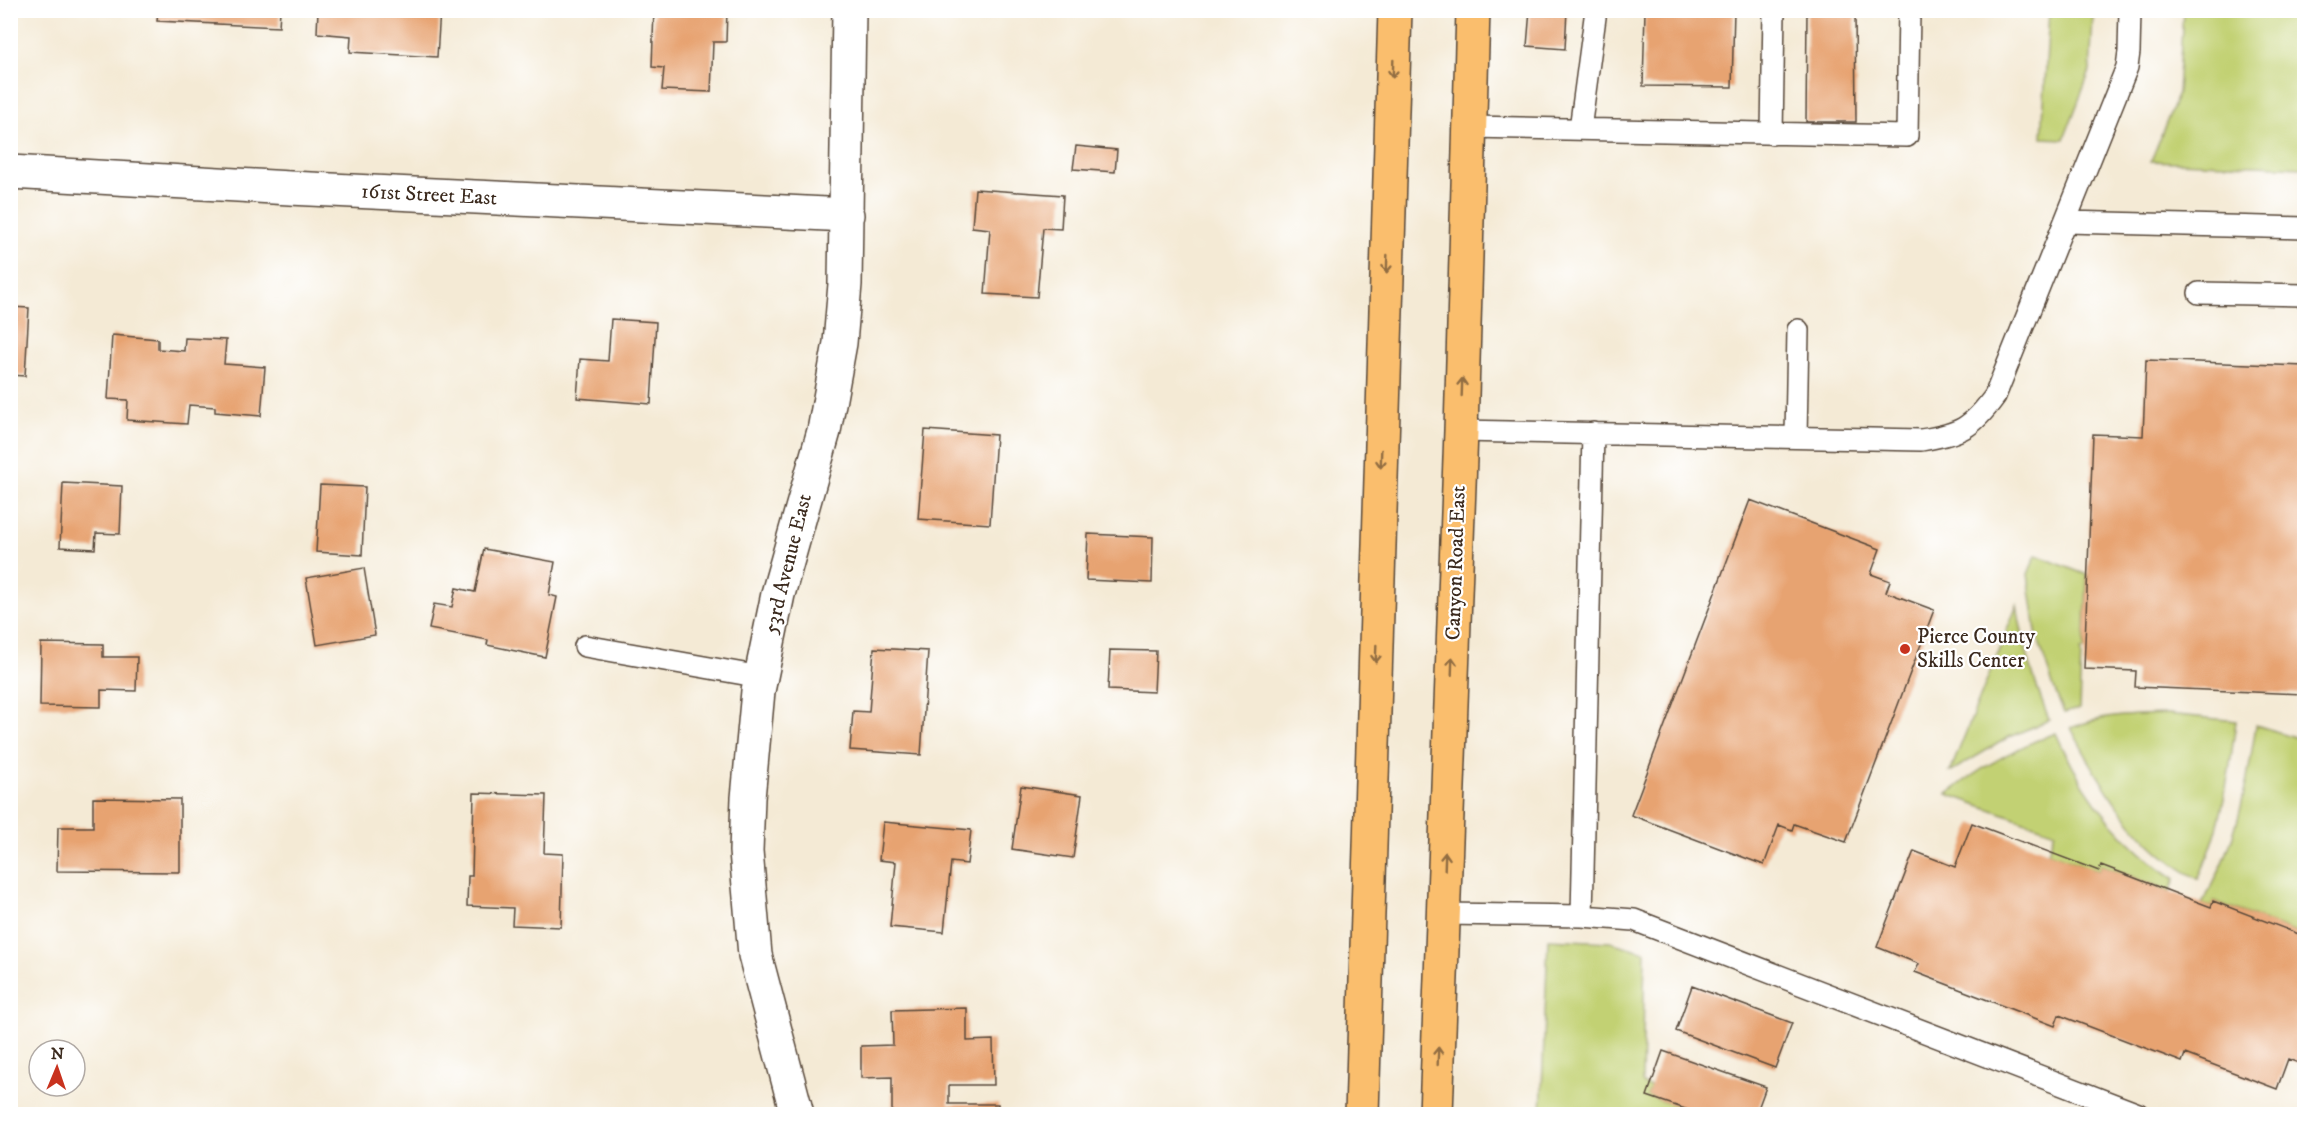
<svg xmlns="http://www.w3.org/2000/svg" width="2315" height="1125" font-family="'IM FELL DW Pica',serif">
  <style>
    .green { fill: #c2d173; stroke: #7e7e48; stroke-width: 1.5 }
    .building { fill: #e7a371 }
    .lines { fill: none; stroke-linecap: round; stroke-linejoin: round }
    .lane-casing { stroke: #574739; stroke-width: 24 }
    .street-casing { stroke: #574739; stroke-width: 36 }
    .primary-casing { stroke: #574739; stroke-width: 36 }
    .lane { stroke: #fff; stroke-width: 21 }
    .street { stroke: #fff; stroke-width: 33 }
    .primary { stroke: #fabe6d; stroke-width: 33 }
    .oneway { stroke: #916d42 }
    .poi-dot { fill: #c8321e; stroke: #fff; stroke-width: 2 }
    .labels { text-anchor: middle; dominant-baseline: central; stroke-width: 4.5; stroke-linejoin: round; paint-order: stroke }
    .street-label { font-size: 21px; fill: #3b2a1e; stroke: #fff }
    .poi-label { font-size: 21px; fill: #3b2a1e; stroke: #fff; text-anchor: start }
  </style>
  <rect width="100%" height="100%" fill="#fff"/>
  <filter id="ink" filterUnits="userSpaceOnUse"><feTurbulence type="fractalNoise" baseFrequency=".0167" numOctaves="2"/><feDisplacementMap in="SourceGraphic" scale="12" xChannelSelector="R" yChannelSelector="G"/><feConvolveMatrix kernelMatrix="1 2 1 2 8 2 1 2 1" color-interpolation-filters="sRGB"/></filter>
  <filter id="wash" filterUnits="userSpaceOnUse"><feTurbulence type="fractalNoise" baseFrequency=".008" numOctaves="4" result="noise"/><feDisplacementMap in="SourceGraphic" scale="24" xChannelSelector="R" yChannelSelector="G"/><feGaussianBlur stdDeviation="1.35" result="paint"/><feColorMatrix in="noise" values="0 0 0 0 0 0 0 0 0 0 0 0 0 0 0 0 0 1.4 0 .05"/><feComposite in="paint" operator="in"/></filter>
  <g filter="url(#wash)">
    <rect width="100%" height="100%" fill="#f4ead5"/>
    <!-- green -->
    <path class="green" d="M2049,11H2089L2093,17L2090,71L2064,139L2042,138Z
      M2183,11H2304V167L2151,161L2178,93Z
      M2036,555L2087,575L2084,650H2081L2079,709L2064,713L2054,688L2036,632L2028,574Z
      M2017,605C2023,645 2034,682 2049,720L2009,737L1950,772Z
      M2168,714L2236,721C2229,774 2222,831 2198,879C2138,847 2102,787 2071,728C2101,715 2135,715 2168,714Z
      M2256,725L2304,740V936L2214,901L2211,907L2202,904C2237,847 2246,790 2256,725Z
      M2056,733C2082,792 2120,843 2175,879L2170,891L2101,865L2099,871L2048,852L2055,832L1947,794C1981,767 2016,747 2056,733Z
      M1548,939L1610,942L1645,952L1642,1083L1651,1087L1647,1096L1700,1114H1541Z"/>
    <g id="blocks">
      <!-- building -->
      <path class="building" d="M158,10H280L279,27L157,21Z
        M318,10H440L437,57L350,52L351,36L317,33Z
        M654,10H727L726,42H713L711,92L662,90L664,68L652,67Z
        M1530,10H1567L1565,49L1527,46Z
        M1645,10H1734L1732,87L1643,86Z
        M1807,10H1855L1856,122H1806Z
        M1076,146L1117,150L1115,172L1073,169Z
        M975,189L1063,195L1061,229L1043,228L1037,297L985,294L990,229L972,227Z
        M10,307L29,308L25,376L10,375Z
        M611,319L656,322L651,404L577,398L580,359L608,361Z
        M112,335L158,339V349L184,351L185,338L226,340L224,364L265,367L261,416L215,412V407L189,405L187,424L127,420L128,400L108,399Z
        M2146,360L2304,366V694L2135,687L2136,671L2084,669L2093,434L2143,436Z
        M925,430L996,435L990,524L918,519Z
        M63,483L122,486L120,534L96,533L95,549L60,547Z
        M320,485L365,487L362,555L316,552Z
        M1750,500L1880,549L1871,574L1890,581L1886,592L1934,610L1846,842L1794,824L1792,830L1779,825L1764,865L1631,815Z
        M1088,534L1153,537L1152,583L1086,580Z
        M484,549L555,562L549,595L557,597L545,657L487,645L488,640L429,629L434,604L452,607L456,588L475,592Z
        M364,568L375,635L317,645L306,578Z
        M41,643L103,644V657H137L136,691L101,690V707L40,706Z
        M874,648L928,651L921,755L850,750L853,711L869,712Z
        M1110,650L1156,651L1154,692L1108,690Z
        M1021,786L1082,795L1073,858L1012,849Z
        M474,793L546,795L544,853L563,854L561,927L512,925L513,908L467,906L468,876H472Z
        M93,798L180,799V872L57,871L58,827H93Z
        M883,822L971,830L967,864L951,862L944,932L890,927L896,862L879,860Z
        M1972,823L2099,871L2101,865L2211,907L2213,901L2304,936V1065L2288,1059L2277,1089L2185,1054L2182,1062L2059,1015L2055,1026L1915,972L1919,964L1877,947L1914,851L1955,867Z
        M1692,986L1792,1023L1775,1068L1676,1031Z
        M967,1008V1041L993,1040L994,1085H949V1104H998L999,1114H892V1077L861,1078V1046L893,1045L892,1010Z
        M1663,1051L1766,1087L1756,1114H1700L1647,1096Z"/>
    </g>
  </g>
  <g filter="url(#ink)">
    <use href="#blocks" fill-opacity="0" stroke="#574739" stroke-width="1.5"/>
    <g class="lines">
      <defs>
        <path id="lane" d="M1470,127L1907,136L1909,10
          M1580,129L1596,10
          M1772,134L1774,10
          M2066,222L2304,228
          M2199,293L2304,295
          M1461,431L1921,440C1960,434 1972,428 1995,396L2127,67L2129,52L2130,10
          M1796,437L1798,330
          M585,646L761,677
          M1443,914L1582,916L1634,920L2138,1114
          M1582,916L1593,433"/>
        <path id="street" d="M10,172L290,188L847,215
          M797,1114L755,955L746,851L748,798L758,691L778,594L824,431L840,343L845,284L849,10"/>
        <path id="primary" d="M1362,1114L1395,10
          M1436,1114L1461,431L1473,10"/>
      </defs>
      <!-- lane casing -->
      <use href="#lane" class="lane-casing"/>
      <!-- street casing -->
      <use href="#street" class="street-casing"/>
      <!-- primary casing -->
      <use href="#primary" class="primary-casing"/>
      <!-- lane -->
      <use href="#lane" class="lane"/>
      <!-- street -->
      <use href="#street" class="street"/>
      <!-- primary -->
      <use href="#primary" class="primary"/>
    </g>
    <!-- one-way arrows -->
    <defs><path id="oneway-shaft" d="M-6 0H5M1.5-3L5.5 0L1.5 3" fill="none" stroke-width="1.6" stroke-linecap="round" stroke-linejoin="round" transform="scale(1.5)"/></defs>
    <g class="oneway">
      <use href="#oneway-shaft" transform="translate(1393 69) rotate(92)"/>
      <use href="#oneway-shaft" transform="translate(1387 264) rotate(92)"/>
      <use href="#oneway-shaft" transform="translate(1462 387) rotate(-88)"/>
      <use href="#oneway-shaft" transform="translate(1381 459) rotate(92)"/>
      <use href="#oneway-shaft" transform="translate(1376 654) rotate(92)"/>
      <use href="#oneway-shaft" transform="translate(1452 666) rotate(-88)"/>
      <use href="#oneway-shaft" transform="translate(1445 861) rotate(-88)"/>
      <use href="#oneway-shaft" transform="translate(1438 1056) rotate(-88)"/>
    </g>
  </g>
  <!-- markers -->
  <circle class="poi-dot" cx="1905" cy="649" r="6"/>
  <g class="labels">
    <!-- street labels -->
    <g class="street-label">
      <text transform="translate(429 195) rotate(3)">161st Street East</text>
      <text transform="translate(1456 563) rotate(-88)">Canyon Road East</text>
      <text transform="translate(788 564) rotate(-76)">53rd Avenue East</text>
    </g>
    <!-- poi labels -->
    <g class="poi-label">
      <text x="1917" y="637">Pierce County<tspan x="1917" dy="24">Skills Center</tspan></text>
    </g>
  </g>
  <!-- margin -->
  <rect width="2315" height="1125" fill="none" stroke="#fff" stroke-width="36"/>
  <!-- north arrow -->
  <g transform="translate(57 1068) rotate(2)"><circle r="28" fill="#ffffff" stroke="#b1aaa5" stroke-width="1.5"/>
  <path d="M0-4.5L10 22L0 15L-10 22Z" fill="#c8321e"/>
  <text y="-9" font-size="16" font-weight="bold" text-anchor="middle" fill="#3b2a1e">N</text>
  </g>
</svg>
